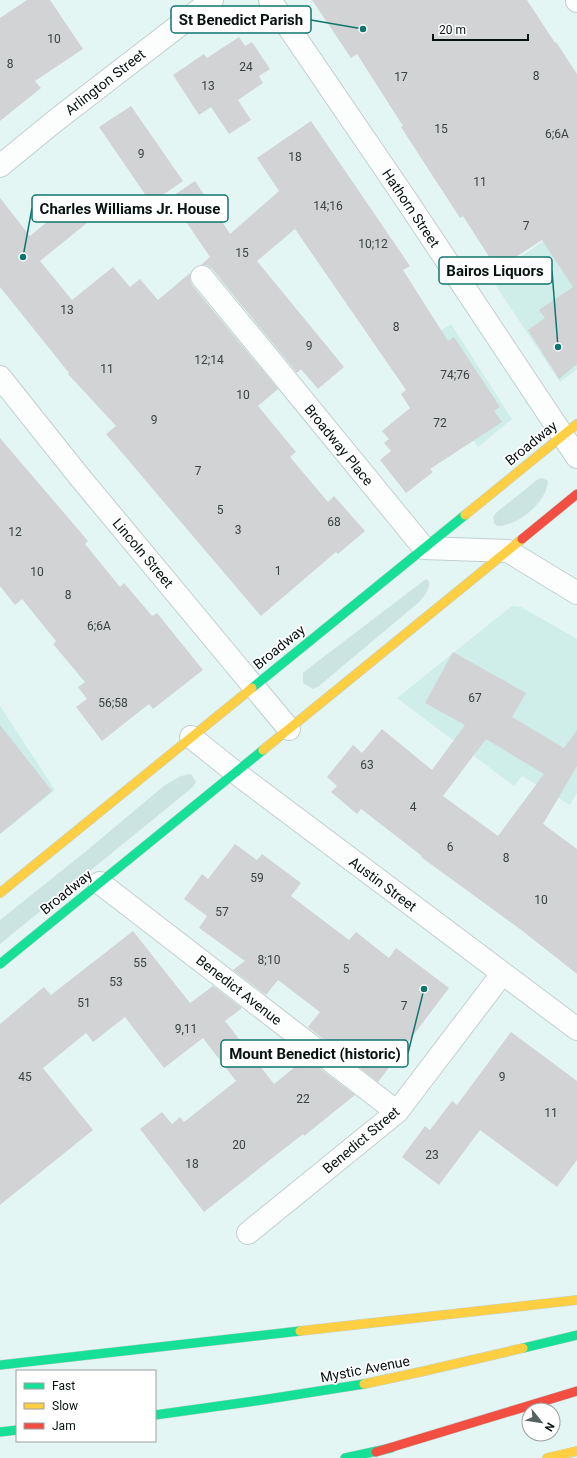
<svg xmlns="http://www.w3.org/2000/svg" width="577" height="1458" font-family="Roboto,sans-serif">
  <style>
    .built { fill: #cfede9 }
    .grass { fill: #cbe4e1 }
    .building { fill: #d1d3d5; fill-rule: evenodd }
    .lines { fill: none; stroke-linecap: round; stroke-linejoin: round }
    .street-casing { stroke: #c1cfcd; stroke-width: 24 }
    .fast-casing { stroke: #c1cfcd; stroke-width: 10 }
    .slow-casing { stroke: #c1cfcd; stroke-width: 10 }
    .jam-casing { stroke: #c1cfcd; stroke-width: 10 }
    .street { stroke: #fbfefd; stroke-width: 22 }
    .fast { stroke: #16e098; stroke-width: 9 }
    .slow { stroke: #ffcf43; stroke-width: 9 }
    .jam { stroke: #f24e42; stroke-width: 9 }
    .labels { text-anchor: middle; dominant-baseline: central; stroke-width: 3.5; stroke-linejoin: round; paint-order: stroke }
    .number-label { font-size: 12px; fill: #3a4242 }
    .street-label { font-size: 14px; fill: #071211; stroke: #fff }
    .leader { fill: none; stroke: #0f766e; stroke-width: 1.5 }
    .callout-dot { fill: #0f766e; stroke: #fff; stroke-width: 1.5 }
    .callout { fill: #fff; stroke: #0f766e; stroke-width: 1.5 }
    .callout-label { font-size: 15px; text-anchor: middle; font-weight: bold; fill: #071211 }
  </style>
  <rect width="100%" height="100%" fill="#e4f6f3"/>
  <!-- built -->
  <path class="built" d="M577,219V369L560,382L490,277Z
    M451,324L512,419L478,447L413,348Z
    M512,606L521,607L577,639V793L570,805L522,776L514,786L397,698Z
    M0,706L55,790L8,828L0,816Z"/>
  <!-- grass -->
  <path class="grass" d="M543,478L548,481C547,502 518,526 497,526L494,523L493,517L497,512L538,479Z
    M426,579L429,581C430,591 424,596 418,603L319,686L313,689L303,683V673L309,668Z
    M191,774L196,782L193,787L0,944V920L85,852L165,785L181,776Z"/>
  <!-- building -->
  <path class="building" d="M27,0H50L83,49L35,81L41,88L0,121V18Z
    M312,0H527L555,43L556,42L577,74V364L559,379L528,330L545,318L539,310L573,287L542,240L497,269L463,216L460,218L401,127L403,126L357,54L351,58Z
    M239,37L245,46L252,42L270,69L259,76L263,83L238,100L251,120L229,134L211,107L199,115L173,75L204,54L207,58Z
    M131,106L183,181L151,203L99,127Z
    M311,121L410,266L403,270L448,341L454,337L500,407L494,411L502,422L430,469L433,472L406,493L380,460L391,451L384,443L389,439L382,431L410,408L401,394L406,390L295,229L257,261L344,367L318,389L301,369L297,373L212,269L207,265H201L210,257L170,198L195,181L230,234L279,191L257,158Z
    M0,198L30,236L70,203L87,223L40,261L72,300L113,267L130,287L140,279L158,300L190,273V279L192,285L278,389L258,406L296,452L290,457L328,502L334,496L365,531L338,554L336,552L261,616L106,434L116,426L68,374L69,373L0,287Z
    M0,438L88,541L85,544L120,587L124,583L152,616L157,613L203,670L153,709L149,704L102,741L76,707L87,699L78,687L85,682L53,644L56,641L22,599L15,605L0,586Z
    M453,652L526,693L512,717L564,748L577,730V766L543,824L577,849V974L520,929L421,857L422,856L361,809L357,814L331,792L337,786L327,777L353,745L362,753L382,729L432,770L465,725L425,703ZM486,739L544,774L498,836L443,796Z
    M0,725L52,791L0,834Z
    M235,844L257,860L262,854L301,883L291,896L349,940L356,932L389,958L396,948L449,988L378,1082L308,1027L320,1012L278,980L266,995L233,970L245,961L199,928L207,916L184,899L202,874L208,879Z
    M133,931L190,1003L213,986L242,1008L225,1021L274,1084L306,1058L355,1095L304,1136L303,1134L204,1212L140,1129L162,1112L172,1124L180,1117L184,1122L236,1081L203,1038L164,1068L125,1017L93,1042L86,1033L43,1068L93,1130L0,1205V1024L44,987L51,995Z
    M511,1032L577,1081V1160L557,1187L480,1130L439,1185L402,1157L425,1126L430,1130L452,1101L457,1105Z"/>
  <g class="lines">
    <defs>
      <path id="street" d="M270,0L407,201L577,457
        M577,0V1
        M0,166L55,121L212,0
        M202,277L424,548L508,551L577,593
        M0,377L78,475L289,729
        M191,737L236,773L577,1029
        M100,883L397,1112
        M248,1233L397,1112L502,974"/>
      <path id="fast" d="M252,688L465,515
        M0,964L263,750
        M523,1348L577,1335
        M0,1365L300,1331
        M155,1415L262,1400L364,1384
        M0,1432L17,1430
        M345,1458L391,1448"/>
      <path id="slow" d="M465,515L577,424
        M263,750L522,539
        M0,893L252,688
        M300,1331L577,1300
        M364,1384L420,1372L523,1348
        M547,1458L577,1451"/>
      <path id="jam" d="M522,539L577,494
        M376,1452L577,1391"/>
    </defs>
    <!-- street casing -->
    <use href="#street" class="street-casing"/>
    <!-- fast casing -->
    <use href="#fast" class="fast-casing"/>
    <!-- slow casing -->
    <use href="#slow" class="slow-casing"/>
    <!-- jam casing -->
    <use href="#jam" class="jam-casing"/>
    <!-- street -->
    <use href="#street" class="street"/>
    <!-- fast -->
    <use href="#fast" class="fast"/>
    <!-- slow -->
    <use href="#slow" class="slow"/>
    <!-- jam -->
    <use href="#jam" class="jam"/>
  </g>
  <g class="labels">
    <!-- number labels -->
    <g class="number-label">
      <text x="54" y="39">10</text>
      <text x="10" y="64">8</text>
      <text x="246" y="67">24</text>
      <text x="536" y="76">8</text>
      <text x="401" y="77">17</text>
      <text x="208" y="86">13</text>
      <text x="441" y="129">15</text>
      <text x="557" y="134">6;6A</text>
      <text x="141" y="154">9</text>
      <text x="295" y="157">18</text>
      <text x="480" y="182">11</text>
      <text x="328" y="206">14;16</text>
      <text x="526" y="226">7</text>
      <text x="373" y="244">10;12</text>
      <text x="242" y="253">15</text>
      <text x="67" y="310">13</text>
      <text x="396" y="327">8</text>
      <text x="309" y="346">9</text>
      <text x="209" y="360">12;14</text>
      <text x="107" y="369">11</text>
      <text x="455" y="375">74;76</text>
      <text x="243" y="395">10</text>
      <text x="154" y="420">9</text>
      <text x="440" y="423">72</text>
      <text x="198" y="471">7</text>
      <text x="220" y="510">5</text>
      <text x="334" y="522">68</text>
      <text x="238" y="530">3</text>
      <text x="15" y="532">12</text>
      <text x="278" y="571">1</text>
      <text x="37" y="572">10</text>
      <text x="68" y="595">8</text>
      <text x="99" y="626">6;6A</text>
      <text x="475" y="698">67</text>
      <text x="113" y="703">56;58</text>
      <text x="367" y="765">63</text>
      <text x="413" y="807">4</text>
      <text x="450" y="847">6</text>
      <text x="506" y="858">8</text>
      <text x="257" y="878">59</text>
      <text x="541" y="900">10</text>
      <text x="222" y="912">57</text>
      <text x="269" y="960">8;10</text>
      <text x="140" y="963">55</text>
      <text x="346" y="969">5</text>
      <text x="116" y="982">53</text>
      <text x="84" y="1003">51</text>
      <text x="404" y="1006">7</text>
      <text x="186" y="1029">9,11</text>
      <text x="25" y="1077">45</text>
      <text x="502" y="1077">9</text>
      <text x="303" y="1099">22</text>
      <text x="551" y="1113">11</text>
      <text x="239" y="1145">20</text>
      <text x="432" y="1155">23</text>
      <text x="192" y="1164">18</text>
    </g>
    <!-- street labels -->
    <g class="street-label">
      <text transform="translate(105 82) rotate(-38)">Arlington Street</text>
      <text transform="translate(411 208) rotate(56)">Hathorn Street</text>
      <text transform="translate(531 443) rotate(-39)">Broadway</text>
      <text transform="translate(339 445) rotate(51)">Broadway Place</text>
      <text transform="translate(143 553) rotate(50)">Lincoln Street</text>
      <text transform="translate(279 647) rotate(-39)">Broadway</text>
      <text transform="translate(383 884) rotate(37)">Austin Street</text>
      <text transform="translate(66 892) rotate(-39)">Broadway</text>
      <text transform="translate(239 990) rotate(38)">Benedict Avenue</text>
      <text transform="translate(361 1140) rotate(-40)">Benedict Street</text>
      <text transform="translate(365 1369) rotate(-11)">Mystic Avenue</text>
    </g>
  </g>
  <!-- callouts -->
  <path class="leader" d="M363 29L311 20M23 257L32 208M558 347L552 271M424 989L408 1053"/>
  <g class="callout-dot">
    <circle cx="363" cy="29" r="4"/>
    <circle cx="23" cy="257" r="4"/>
    <circle cx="558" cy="347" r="4"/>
    <circle cx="424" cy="989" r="4"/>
  </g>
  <g class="callout">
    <rect x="171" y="6" width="140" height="27" rx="4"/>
    <rect x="32" y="195" width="196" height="27" rx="4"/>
    <rect x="439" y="257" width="113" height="27" rx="4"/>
    <rect x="221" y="1040" width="187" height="27" rx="4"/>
  </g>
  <g class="callout-label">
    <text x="241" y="25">St Benedict Parish</text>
    <text x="130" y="214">Charles Williams Jr. House</text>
    <text x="495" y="276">Bairos Liquors</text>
    <text x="315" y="1059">Mount Benedict (historic)</text>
  </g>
  <!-- legend -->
  <rect x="16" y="1370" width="140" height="72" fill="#ffffff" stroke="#9ca0a0"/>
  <rect x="24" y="1383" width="20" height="6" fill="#16e098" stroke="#9ca0a0"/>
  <text x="52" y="1390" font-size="12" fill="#071211">Fast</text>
  <rect x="24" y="1403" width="20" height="6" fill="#ffcf43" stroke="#9ca0a0"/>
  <text x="52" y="1410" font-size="12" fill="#071211">Slow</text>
  <rect x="24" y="1423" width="20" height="6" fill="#f24e42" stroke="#9ca0a0"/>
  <text x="52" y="1430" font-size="12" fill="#071211">Jam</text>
  <!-- north arrow -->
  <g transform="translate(541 1422) rotate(120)"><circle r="19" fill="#ffffff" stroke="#9ca0a0"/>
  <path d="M0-3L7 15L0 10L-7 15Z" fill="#546260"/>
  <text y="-6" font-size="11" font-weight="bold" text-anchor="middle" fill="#071211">N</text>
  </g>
  <!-- scale -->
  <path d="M433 34v6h95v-6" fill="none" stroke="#071211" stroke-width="2"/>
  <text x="439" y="34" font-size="12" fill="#071211" stroke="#ffffff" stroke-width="3" paint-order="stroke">20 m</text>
</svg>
